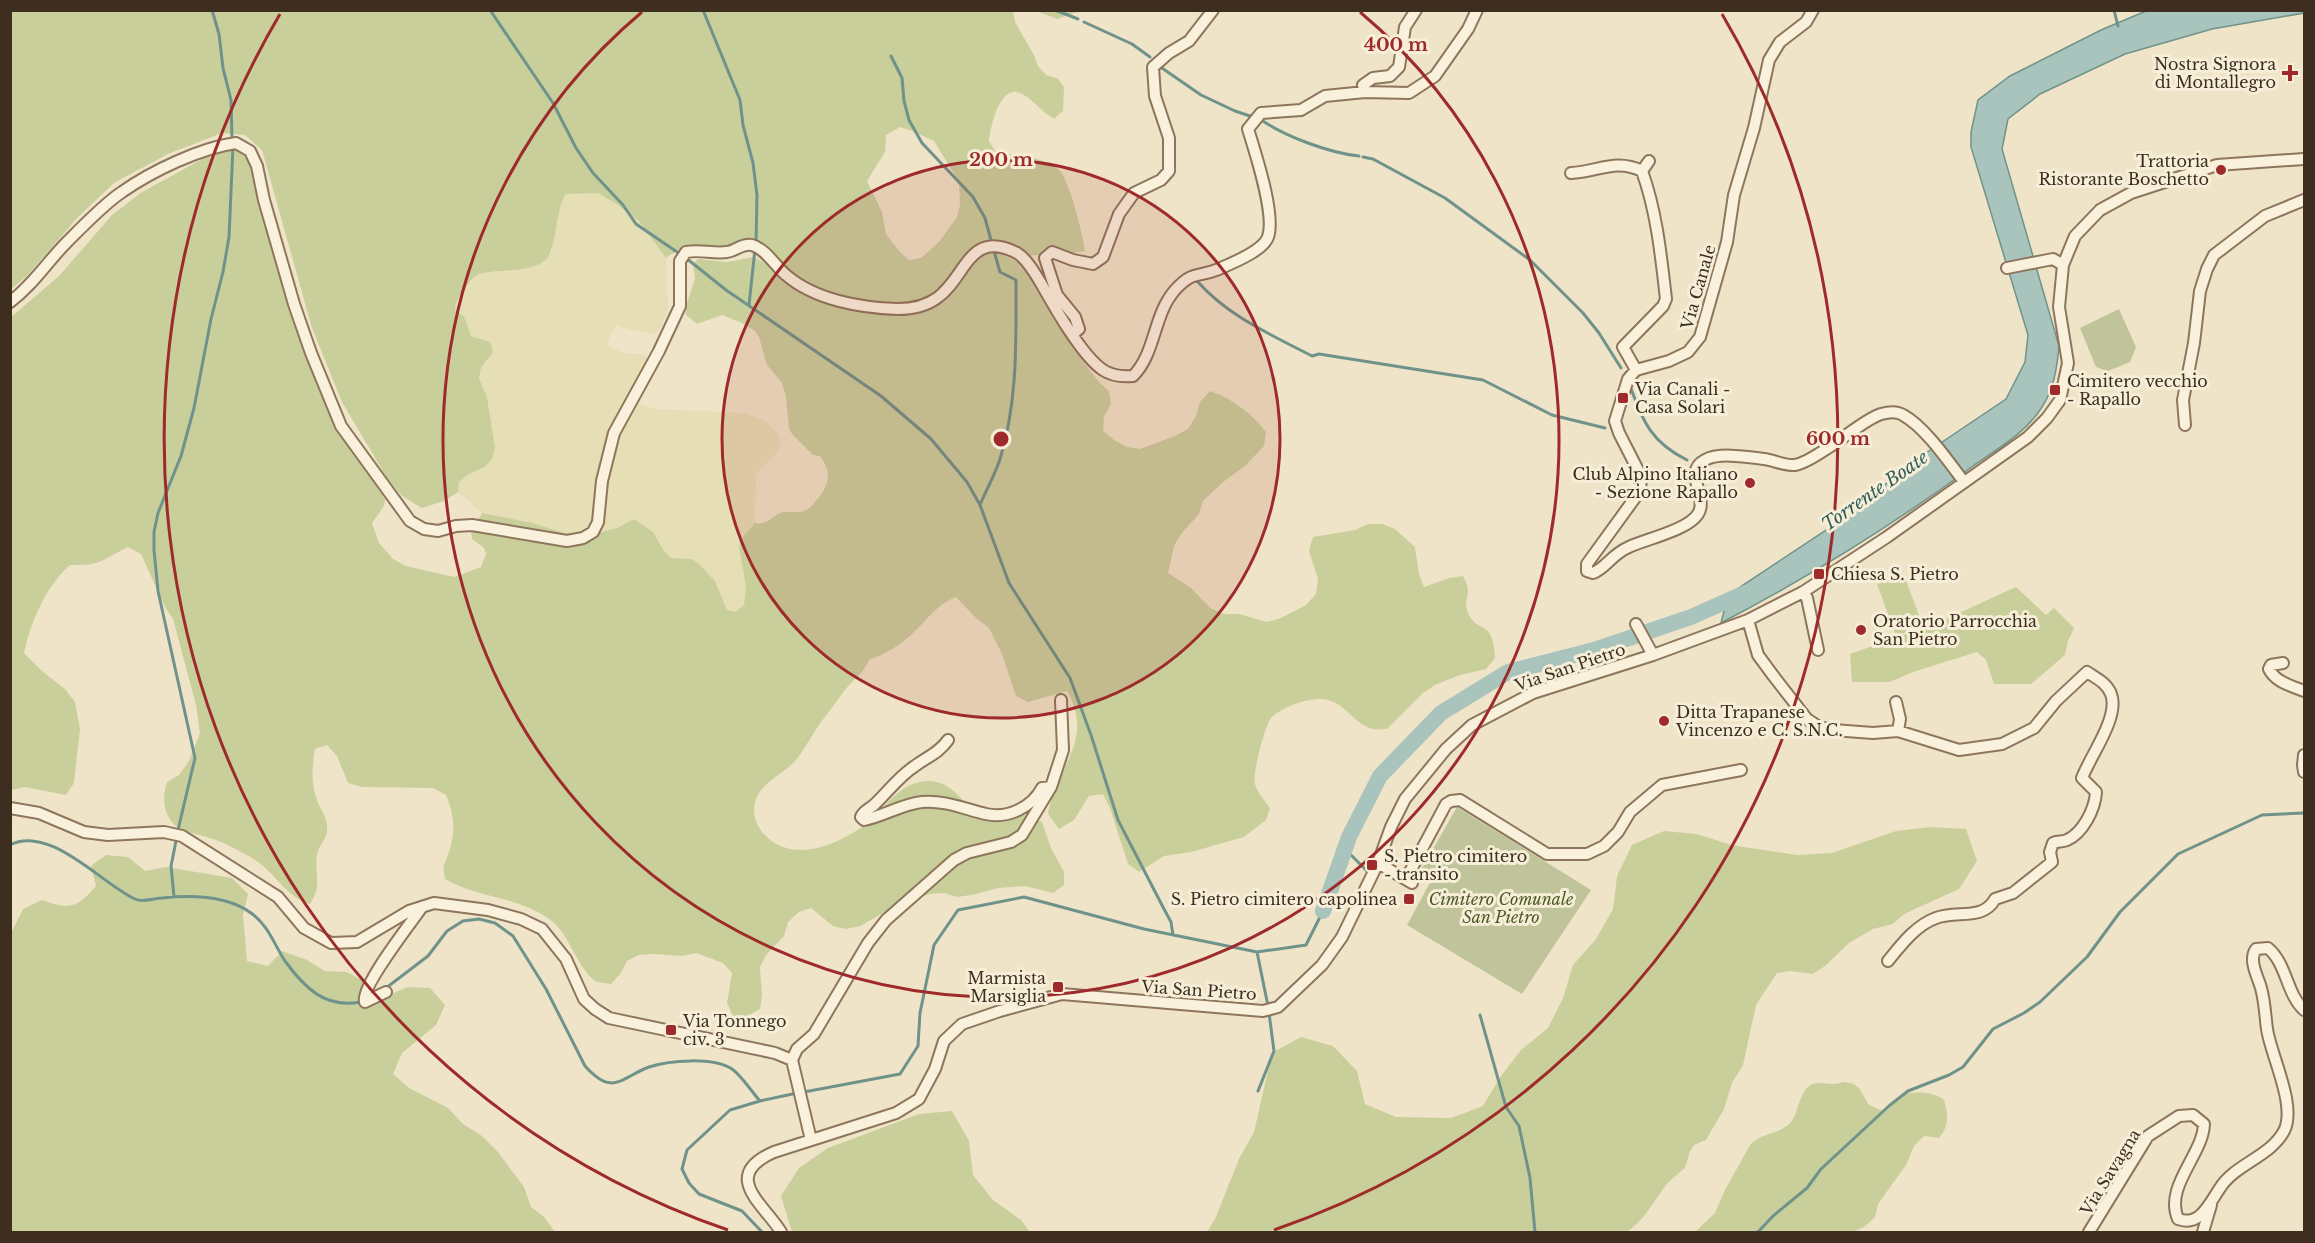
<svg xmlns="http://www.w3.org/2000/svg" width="2315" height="1243" font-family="'Libre Baskerville',serif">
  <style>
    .farmland { fill: #e6deb5 }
    .green { fill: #c9cf9b; fill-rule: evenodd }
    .cemetery { fill: #bfc49a }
    .water { fill: #a9c4bc; stroke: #6f938a; stroke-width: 1.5 }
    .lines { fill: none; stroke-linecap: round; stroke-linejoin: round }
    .stream { stroke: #6f938a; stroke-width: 3 }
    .river { stroke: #a9c4bc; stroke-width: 16 }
    .minor-casing { stroke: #8d765c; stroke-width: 14 }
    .minor { stroke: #faf1dc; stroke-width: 10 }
    .ring { fill: none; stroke: #9e2a2b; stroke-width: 3 }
    .poi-dot { fill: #9e2a2b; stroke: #f7eed8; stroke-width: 2 }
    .labels { text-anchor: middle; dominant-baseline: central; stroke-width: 6; stroke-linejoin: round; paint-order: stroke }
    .poi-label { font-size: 16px; fill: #3d2e20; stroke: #f7eed8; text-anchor: start }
    .street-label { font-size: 16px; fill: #3d2e20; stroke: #f7eed8 }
    .park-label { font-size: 16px; font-style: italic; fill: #4d5a26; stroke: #f7eed8 }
    .water-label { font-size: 18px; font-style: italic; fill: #2f5d5a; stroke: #f7eed8 }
    .centre { fill: #9e2a2b; stroke: #f7eed8; stroke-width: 3 }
    .ring-label { font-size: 18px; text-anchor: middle; font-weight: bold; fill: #9e2a2b; stroke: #f7eed8; stroke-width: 6; stroke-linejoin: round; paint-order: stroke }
  </style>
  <rect width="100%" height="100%" fill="#f0e4c8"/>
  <!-- farmland -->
  <path class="farmland" d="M577,192L598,193L615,203L639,221L666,258L668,310L659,331L655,334L635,331L616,325L606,344L622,353L642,354L648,358L627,400L655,409L744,413L764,420L778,434L781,444L777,453L756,474L755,523L742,538L746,586L744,605L737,612L727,611L715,581L700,565L692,559L671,558L664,551L653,532L634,519L626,525L598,533L570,535L482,513L458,492L459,482L467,475L485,467L495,448L487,397L479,378L481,368L488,361L490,342L471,336L464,316L455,311L456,301L476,276L485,272H495L551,253L560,202L566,194Z"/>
  <!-- green -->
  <path class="green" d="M11,10L1013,11L1015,22L1034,55L1038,66L1046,75L1057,78L1064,87L1063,111L1054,119C1043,113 1037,104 1027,97C1001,76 991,125 989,141L995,151C1007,155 1019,154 1031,157C1040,160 1054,164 1060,171C1070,183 1083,235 1085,251L1073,253L1049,249L1039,255L1027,256C987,221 972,250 945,282C940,287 935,295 929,298C909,307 882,301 861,301C837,300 808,287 790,271C779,261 769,241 753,239C741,238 729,247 717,248C693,248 688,242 666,258L639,221L615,203L598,193L566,194C554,210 558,253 543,262C524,274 486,268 476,276C471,279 467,286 464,290C458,298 456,301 455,311L464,316L471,336L490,342L493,352L481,368L479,378L487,397L495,448L492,459L485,467L467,475L459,482L458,492L444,501L422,508L402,496L387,478L342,402L312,328L262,150L245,135L222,133L168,154L114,183L77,218L27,276L11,289ZM900,127L912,131L934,141L959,182L960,205L957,217L939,242L921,258L909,260L900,252L886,234L882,212L867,181L885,152L886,135Z
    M1037,11H1080L1057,19Z
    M233,149C242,152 248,159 252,168L285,293L306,352L336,422L349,447L385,499L384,506L372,523L379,543L393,559L406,566L454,577L481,567L486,554L484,548L472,539L471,532L482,513L532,523L570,535L598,533L617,528L634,519L653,532L664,551L671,558L692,559L700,565L715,581L727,610L736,612L744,605L746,586L739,547L742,538L755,523C766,526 771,517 780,513C788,510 796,514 804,511C809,509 812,506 815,502C829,487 833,473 820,456L813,455L792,434L789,428L786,397L782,383L767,365L759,337L755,331L742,323L722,315L697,324L686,315V307L695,278L693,264L698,259L727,262L754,257L767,264L788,284L842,307L879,313L916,314L935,308L949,295L969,266L984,254L999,253L1016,261L1035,284L1071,346L1099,382L1109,391L1111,404L1104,416L1103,431L1114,440L1127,447L1140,449L1175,436L1188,429L1196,416L1200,402L1210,391C1233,399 1251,413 1266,432L1264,446L1245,466L1223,482L1203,501L1199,514L1181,534L1174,546L1168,573L1191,588L1210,608L1224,614H1239L1267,622L1281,618L1306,605L1316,594L1318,579L1309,551L1313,537L1355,530L1368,524H1382L1395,529L1415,547L1419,574L1424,587L1449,578L1463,576C1465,580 1468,586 1468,590C1468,598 1464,604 1468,613C1478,635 1494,618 1495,658L1486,669L1460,675L1435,685L1423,693L1387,729C1383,729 1377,730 1373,729C1354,725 1344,700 1322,699C1308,698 1281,707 1271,718C1265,726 1252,774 1255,784C1257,792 1265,801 1270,808L1266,820L1244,837L1191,852L1164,856L1139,872L1128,864L1110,808L1103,794L1089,796L1074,820L1059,829L1048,814C1054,769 1096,742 1067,691L1028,702L1016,696L1002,654L989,628L976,618L956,597C937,604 927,620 913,633C900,646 886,653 869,660C864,671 861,673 853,681C843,691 836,703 828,713C816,727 808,744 797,759C783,776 756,783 754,808C753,822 762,834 773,842C801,860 837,844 862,827C886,810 898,780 931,781C951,782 965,803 977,816L1019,813L1042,822L1051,848L1064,872V885L1053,893L1025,886L998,888L971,895L957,897L944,893L930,894L903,902L860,926L846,929L833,926L811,908L799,912L788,922L784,936L766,955L760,967L762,995L760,1009L747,1016H733L727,1003L732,973L723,963L696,953L682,956L653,954L639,955L627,961L621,973L611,984C607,983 600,983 597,982C580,973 569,935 553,922C521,896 479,899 445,879C442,862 444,867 449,852C456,831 454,814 446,795L433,788L362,787L348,783L337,756L327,745L315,749C312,765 311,784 317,800C320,809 326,815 327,825C329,839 318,845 317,855C314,876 323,883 310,904C284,896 274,870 252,858C239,851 224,842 210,838C198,834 180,832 172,822C162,809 163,796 167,782L179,775L189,761L200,733L196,705L173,619L165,607L141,554L128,547C101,560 102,566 70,565C45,587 31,622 24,653L43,672L65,689L75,702L80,729L74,783L66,795L25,787L11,790L10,318L59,276L112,215L142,192L219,150Z
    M1904,575L1923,626L1896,636L1877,584Z
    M2016,587L2046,615L2054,608L2074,628L2068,641L2065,655L2031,684H1994L1986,660L1977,652L1913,672L1890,682H1852L1850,654L1937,623Z
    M1931,827L1966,829L1977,861L1959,889L1904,914L1893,924L1873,929L1849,943L1825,966L1813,974L1790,971L1777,973L1756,1005L1743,1065L1732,1083L1724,1109L1706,1140L1694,1145L1690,1151L1685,1168C1679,1173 1672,1178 1667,1184C1654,1200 1644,1222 1626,1232H1207L1215,1219L1239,1159L1254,1132L1272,1053L1301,1037L1333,1046L1357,1071L1365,1104L1396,1117L1451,1118L1483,1106L1501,1076L1521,1050L1548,1028L1563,998L1573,965L1596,939L1613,909L1617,876L1632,845L1664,831L1697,834L1731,845L1797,855L1832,853L1896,831Z
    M106,855L128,857L145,871L166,867L232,878L248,894L243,915L247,961L268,966L282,951L307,960L325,971L347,972L367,983L382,998L408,987L430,988L445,1005L436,1025L402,1053L393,1074L409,1088L448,1108L463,1124L482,1136L497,1151L524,1187L531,1207L544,1217L555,1232H11V933L23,909L42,900C70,910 77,908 96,886L91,866Z
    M1843,1082C1860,1083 1861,1091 1868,1104L1880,1110H1887C1891,1106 1893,1101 1897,1098C1908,1090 1934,1091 1944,1100C1948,1115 1950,1125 1939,1138L1924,1136L1914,1146L1906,1165L1878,1204L1875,1217L1864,1227L1852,1232H1695L1715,1213L1725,1190L1750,1145C1762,1132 1780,1135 1791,1122C1799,1112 1799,1091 1811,1085C1820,1080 1831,1087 1843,1082Z
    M952,1111L969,1141L973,1175L993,1200L1021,1220L1030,1232H792L781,1196L799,1168L828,1148L919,1114Z"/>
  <!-- cemetery -->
  <path class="cemetery" d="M2119,309L2136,347L2130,362L2108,371L2096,367L2080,328Z
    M1457,807L1591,890L1522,994L1407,925L1433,877L1421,870Z"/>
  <!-- water -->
  <path class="water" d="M2146,11H2304V13L2212,29L2125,54L2040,94L2008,119L2002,149L2059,346C2057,368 2054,389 2042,407C2026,433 1997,449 1973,466C1893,525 1809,577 1721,623L1728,595L1840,521L1914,461L2006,399L2025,362L2028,335L1971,147V132L1978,100L2010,76L2101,30Z"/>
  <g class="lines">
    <!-- stream -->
    <path class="stream" d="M212,10L219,34L223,68L231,100L232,139
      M490,10L553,103L576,148L593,173L623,205L636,224L680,254
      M703,10L740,100L743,125L753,163L757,195L756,243
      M1055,10L1078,19
      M2114,10L2118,26
      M1084,22L1132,44L1150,57
      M891,56L902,78L904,101L909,120L922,143L973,197L985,218L992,244
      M1159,66L1201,95L1235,111L1253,117
      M1260,119C1284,136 1329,153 1359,156
      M1363,157L1373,159L1445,198L1530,260L1583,313L1599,333L1621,368
      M686,258L726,290L881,396L931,439L967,482L980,505L1009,583L1070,678L1091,735L1118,820L1164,909L1171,922L1173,935
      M1197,281C1229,317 1270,334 1312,356L1319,354L1483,380L1552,415L1605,428
      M749,305L755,249
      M1630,386C1644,423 1651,442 1687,460
      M980,505C986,490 995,475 1000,459C1018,402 1016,339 1016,280L1000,272L994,251
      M178,830L195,758L158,591L154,550V532L158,513L181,456L194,408L211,319L223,272L229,237L233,146
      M10,845C50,824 103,885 135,899C143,903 154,898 162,898C191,895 226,895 251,913C268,925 274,944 285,961C304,987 325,1009 360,1002
      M1345,849L1367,871
      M174,897L171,866L177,836
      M1257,952L1268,1006
      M386,988L428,956L447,931L463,921L479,919L495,923L513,936L546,989L585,1066C613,1097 620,1078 649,1067C670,1060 713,1057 732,1069C742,1076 751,1091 760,1101
      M1480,1015L1506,1107L1519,1126L1530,1178L1535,1232
      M1258,1091L1274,1051L1269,1013
      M804,1092L900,1074L918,1046L920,1013L934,945L958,910L1024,897L1144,929L1257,952L1306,945L1323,911
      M762,1232L742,1211L699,1194L689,1183L682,1169L687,1150L730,1110L760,1101L797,1093
      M1758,1232L1773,1216L1807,1188L1821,1169L1890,1105L1908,1091L1949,1075L1963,1067L1993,1029L2024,1013L2040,1002L2087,957L2120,912L2178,854L2262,815L2304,813"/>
    <!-- river -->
    <path class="river" d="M1323,911L1349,837L1380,776L1441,713L1508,672L1594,650L1691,617L1745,593"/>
    <defs>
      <path id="minor" d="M1813,10L1806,22L1780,42L1769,60L1754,128L1734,195L1727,242L1700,337L1688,352L1669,361L1636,370L1628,379L1615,421L1619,433L1641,476L1640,491L1587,564V571L1593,573C1606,568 1612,554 1629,547C1646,539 1688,530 1698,514C1709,497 1682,472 1705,460C1719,452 1748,457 1764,459C1773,460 1785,466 1795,465C1807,463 1821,452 1831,446C1845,437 1866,419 1881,414C1888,412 1897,411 1903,415C1925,427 1949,462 1964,482
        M1365,92L1363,85L1373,78L1390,76L1399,67L1405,27L1416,10
        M1571,173C1598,172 1615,158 1642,171
        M2007,268L2053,259L2063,265
        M10,302C33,285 47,262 67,242C83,226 104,204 122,192C152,171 200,148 236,143L250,151L257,166L264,200L294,304L311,353L341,426L410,521L424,529L438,531L456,526L472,525L567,541L583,538L593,532L598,522L602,481L614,433L659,351L680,306V261L686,252C700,249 713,254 727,252C736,251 742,243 752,245C766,249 776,267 786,275C815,300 861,308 898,309C911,309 926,306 937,298C966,278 969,228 1017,253C1027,259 1036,275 1042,285C1055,308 1082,356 1103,370C1112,376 1122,377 1133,376C1156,353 1153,315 1175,290C1193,270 1197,278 1219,269C1232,263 1263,251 1268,237C1276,215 1255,152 1248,129L1261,113L1301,110L1325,96L1365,92L1409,93L1435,76L1468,29L1477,10
        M1073,334L1079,329L1075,317L1057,295L1045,258L1052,252L1073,260L1093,264L1103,257L1119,214L1134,193L1161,180L1169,171V138L1155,96L1153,67L1169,53L1189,41L1213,10
        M1636,370L1623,347L1663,306L1666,299C1661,256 1657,213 1642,171L1649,161
        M2185,425L2183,400L2194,343L2200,291L2207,269L2214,255L2265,216L2304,200
        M1803,592L1807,598L1818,650
        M1748,620L1758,655L1775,678L1807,719L1819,727L1833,730L1873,733L1898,731L1959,750L2002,744L2034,728L2056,701L2087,672C2096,678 2107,683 2111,694C2120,717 2090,756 2082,778L2096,792C2095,809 2083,833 2067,840C2063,842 2057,841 2053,843L2050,852L2052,862L2013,893L1995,899C1983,921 1957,910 1936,918C1916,925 1901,945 1888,961
        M1636,624L1653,655
        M2283,663L2271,665L2269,669C2275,682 2292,686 2304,691
        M1896,702L1900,719L1898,731
        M948,740C939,753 927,757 915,766C899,776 888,792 874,805C869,809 863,811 861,817L864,820C884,816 902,804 922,802C945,800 964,809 986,814C1008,819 1032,807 1042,788L1051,787
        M2304,755L2303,765L2304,772
        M10,808L39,813L84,832L108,835L164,832L182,836L278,897L304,928L331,943L357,942L409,911L434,903L488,910L521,919L542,929L566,959L584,999L595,1009L609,1018L775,1053L792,1060L811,1140
        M1378,863L1412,883
        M1406,879L1446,804L1451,801L1460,800L1547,854H1587L1604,846L1618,832L1630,812L1662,785L1741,770
        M386,992L365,1002C360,987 411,923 422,907
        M792,1060L797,1049L814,1034L868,943L886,920L954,860L967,853L1011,842L1022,835L1051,787L1063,750L1061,700
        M781,1232C765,1205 719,1176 774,1152L896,1113L919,1099L935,1069L944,1041L962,1024L1000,1011L1062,994L1263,1011L1278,1007L1322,965L1342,937L1378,863L1391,827L1405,799L1446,749L1472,725L1533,693L1653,655L1748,620L1803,592L1887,537L2028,437L2047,418L2060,400L2068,363L2059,307L2063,265L2075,236L2100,210L2131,193L2217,165L2304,159
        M2089,1232L2148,1136L2179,1116L2193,1115L2204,1124C2203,1155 2164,1186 2178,1219C2200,1227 2209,1204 2220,1188C2235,1164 2270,1157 2284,1131C2297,1106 2271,1056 2267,1029C2265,1015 2265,1002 2261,988C2258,977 2248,960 2256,949L2268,948C2287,964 2286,993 2304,1010
        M2203,1232L2211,1205"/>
    </defs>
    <!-- minor casing -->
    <use href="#minor" class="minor-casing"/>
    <!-- minor -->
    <use href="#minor" class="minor"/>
  </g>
  <!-- distance rings -->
  <circle cx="1001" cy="439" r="279" fill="#9e2a2b" fill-opacity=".12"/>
  <g class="ring">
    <circle cx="1001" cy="439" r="279"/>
    <path d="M1360 12A558 558 0 1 1 642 12"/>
    <path d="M728 1230A837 837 0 0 1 280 14M1722 14A837 837 0 0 1 1274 1230"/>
  </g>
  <!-- markers -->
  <g class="poi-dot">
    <path d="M2287 64h6v6h6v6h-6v6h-6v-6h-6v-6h6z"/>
    <circle cx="2221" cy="170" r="6"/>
    <rect x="2049" y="384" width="12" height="12" rx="3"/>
    <rect x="1617" y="392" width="12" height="12" rx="3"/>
    <circle cx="1750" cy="483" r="6"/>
    <rect x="1813" y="568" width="12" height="12" rx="3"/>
    <circle cx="1861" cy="630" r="6"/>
    <circle cx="1664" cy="721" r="6"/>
    <rect x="1366" y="859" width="12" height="12" rx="3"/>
    <rect x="1403" y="893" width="12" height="12" rx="3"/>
    <rect x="1052" y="981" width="12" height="12" rx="3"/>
    <rect x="665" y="1024" width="12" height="12" rx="3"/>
  </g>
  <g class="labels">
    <!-- poi labels -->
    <g class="poi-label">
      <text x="2276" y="64" text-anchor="end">Nostra Signora<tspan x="2276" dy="18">di Montallegro</tspan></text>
      <text x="2209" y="161" text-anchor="end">Trattoria<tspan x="2209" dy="18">Ristorante Boschetto</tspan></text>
      <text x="2067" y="381">Cimitero vecchio<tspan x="2067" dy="18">- Rapallo</tspan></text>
      <text x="1635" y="389">Via Canali -<tspan x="1635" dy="18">Casa Solari</tspan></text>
      <text x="1738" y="474" text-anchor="end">Club Alpino Italiano<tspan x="1738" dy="18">- Sezione Rapallo</tspan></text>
      <text x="1831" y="574">Chiesa S. Pietro</text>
      <text x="1873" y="621">Oratorio Parrocchia<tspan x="1873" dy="18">San Pietro</tspan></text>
      <text x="1676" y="712">Ditta Trapanese<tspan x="1676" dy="18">Vincenzo e C. S.N.C.</tspan></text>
      <text x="1384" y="856">S. Pietro cimitero<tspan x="1384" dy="18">- transito</tspan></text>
      <text x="1397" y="899" text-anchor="end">S. Pietro cimitero capolinea</text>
      <text x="1046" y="978" text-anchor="end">Marmista<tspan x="1046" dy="18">Marsiglia</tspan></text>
      <text x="683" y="1021">Via Tonnego<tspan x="683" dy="18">civ. 3</tspan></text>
    </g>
    <!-- street labels -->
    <g class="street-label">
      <text transform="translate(1698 287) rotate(-74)">Via Canale</text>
      <text transform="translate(1570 667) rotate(-19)">Via San Pietro</text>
      <text transform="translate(1199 990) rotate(4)">Via San Pietro</text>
      <text transform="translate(2110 1172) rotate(-58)">Via Savagna</text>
    </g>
    <!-- park labels -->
    <g class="park-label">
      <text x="1501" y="899">Cimitero Comunale<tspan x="1501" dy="18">San Pietro</tspan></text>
    </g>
    <!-- water labels -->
    <g class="water-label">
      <text transform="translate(1875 491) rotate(-35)">Torrente Boate</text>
    </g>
  </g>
  <circle cx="1001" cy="439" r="9" class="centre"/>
  <g class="ring-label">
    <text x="1396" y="51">400 m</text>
    <text x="1001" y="166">200 m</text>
    <text x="1838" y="445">600 m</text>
  </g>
  <!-- border -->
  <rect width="2315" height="1243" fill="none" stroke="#3d2e20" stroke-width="24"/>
</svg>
